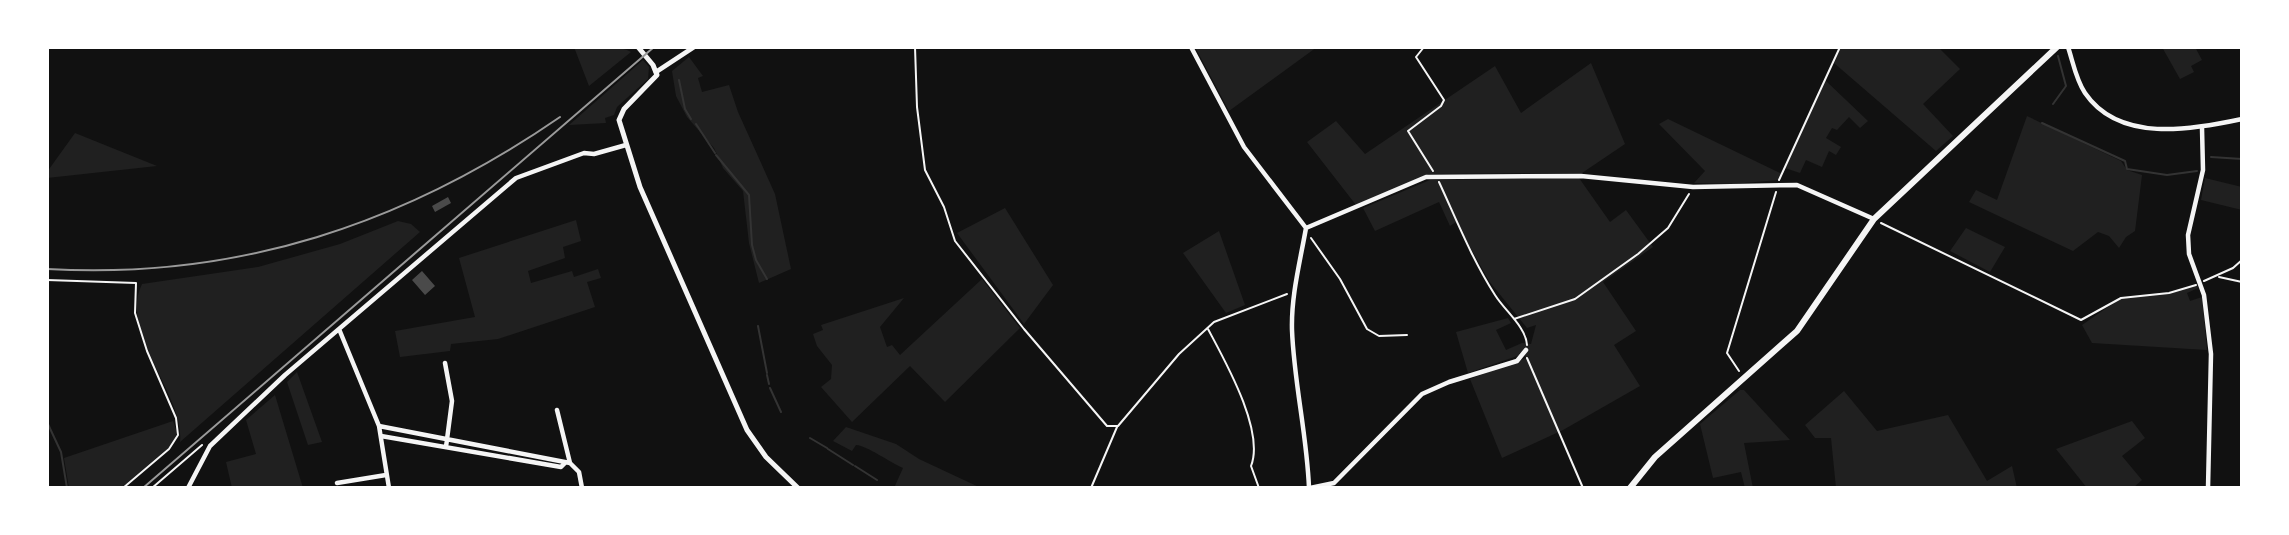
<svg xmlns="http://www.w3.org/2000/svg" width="2289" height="535" font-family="Montserrat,sans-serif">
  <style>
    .green { fill: #202020 }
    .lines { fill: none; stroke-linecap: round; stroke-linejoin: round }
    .stream { stroke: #333; stroke-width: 2 }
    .building { fill: #4a4a4a }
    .path { stroke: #f5f5f5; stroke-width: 2 }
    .minor { stroke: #f5f5f5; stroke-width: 4.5 }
    .tertiary { stroke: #f5f5f5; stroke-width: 5 }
    .secondary { stroke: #f5f5f5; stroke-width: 6 }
    .rail { stroke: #9a9a9a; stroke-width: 2 }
  </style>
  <rect width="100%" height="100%" fill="#111"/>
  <!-- green -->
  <path class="green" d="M574,47C592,53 617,43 631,52L589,86Z
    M1195,47H1317L1229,111Z
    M1841,47H1938L1960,69L1923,104L1953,136L1936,151L1834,63Z
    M2162,47H2195L2202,60L2191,66L2194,72L2180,79Z
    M689,57L703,76L698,78L702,92L729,85L738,112L775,194L791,269L759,283L749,243L743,191L723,168L714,148L687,117L676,96L672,71Z
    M643,60L649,67L648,79L617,107L614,115L605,118L606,123L569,125Z
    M1591,63L1625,144L1582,173L1429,174L1356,205L1307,142L1336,121L1365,154L1495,66L1521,113Z
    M1825,80L1868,121L1860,128L1849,117L1837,130L1832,128L1826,138L1841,147L1836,155L1829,151L1822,167L1806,160L1800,173L1785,168Z
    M2027,116L2121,161L2127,170L2142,175L2135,231L2126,237L2119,248L2109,236L2098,232L2073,251L1969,202L1976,190L1997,200Z
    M1668,119L1782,174L1779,180L1732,184L1694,183L1705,171L1659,124Z
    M75,133L157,166L47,178V172Z
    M1579,178L1610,222L1626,210L1653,247L1603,282L1636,331L1614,345L1640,386L1563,430L1502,458L1470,379L1526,358L1523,354L1468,373L1456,332L1508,318L1511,323L1496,330L1506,350L1522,343L1531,344L1536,325L1527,328L1489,281L1456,222L1450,226L1439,202L1375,231L1363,208L1430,180Z
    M2205,178L2242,187V210L2201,200Z
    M1005,208L1053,285L1024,324L957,233Z
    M576,220L581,241L563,247L565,258L528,271L531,283L572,271L574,277L598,269L601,278L587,282L595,307L498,339L451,344L450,351L400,357L395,331L475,317L459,258Z
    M398,221L411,224L420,232L180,442C185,394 118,333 142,284L258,267L340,244Z
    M1966,228L2005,247L1990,272L1950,251Z
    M1219,231L1245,305L1226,313L1183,253Z
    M982,279L1020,328L945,402L910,366L852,422L821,387L831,379L832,365L817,346L813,334L823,330L821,325L904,298L880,327L887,347L892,345L900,355Z
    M2197,285L2198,288L2187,293L2190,301L2202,297L2207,350L2092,343L2082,325L2121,298L2169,293Z
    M297,372L322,442L308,445L287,382Z
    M1740,390H1744L1790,440L1744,443L1753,488H1745L1741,472L1713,478L1700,424Z
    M1844,391L1877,431L1948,415L1987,481L2012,466L2017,488H1836L1831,438H1815L1805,425Z
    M275,395L303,488H232L226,462L256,454L246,420Z
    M173,421L177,432L173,444L121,488H69L64,458Z
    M2132,421L2145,438L2122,456L2142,480L2133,488H2087L2056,449Z
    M846,427L896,444L919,459L981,488H894L903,468C889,462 868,446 856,445L852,451L833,441Z"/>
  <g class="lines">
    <!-- stream -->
    <path class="stream" d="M679,80L685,109L691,119
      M2053,104L2066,86L2058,56
      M2042,123L2125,161L2127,169L2167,175L2197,171
      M696,124L715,153
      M716,155L749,195L752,245L756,260L767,279
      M2211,157L2242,159
      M758,326L767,373
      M767,375L769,384
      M770,388L781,412
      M47,422L61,452L67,488
      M810,438L827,448
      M828,449L853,465
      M855,466L877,480"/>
  </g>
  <!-- building -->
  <path class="building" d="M448,197L451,203L435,212L432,206Z
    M422,271L435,286L425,295L412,280Z"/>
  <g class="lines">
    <!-- path -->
    <path class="path" d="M915,47L917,107L925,170L944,207L955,241L1024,329L1107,426H1118L1179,354L1214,322L1287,294
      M1424,47L1416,57L1444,100L1441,106L1408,131L1433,171
      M1779,180L1840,47
      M1439,182C1457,221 1472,259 1495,295C1505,311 1526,327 1527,345
      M1881,223L2081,320L2121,298L2169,293L2196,285
      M1311,238L1340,279L1367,329L1379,336L1407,335
      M2219,277L2242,282
      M47,280L136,283L135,313L147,351L176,418L178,435L169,449L123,488
      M2204,281L2233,268L2242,260
      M1514,319L1575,299L1638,254L1668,228L1689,194
      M1208,329C1225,361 1265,431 1251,466L1259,488
      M1527,358L1583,488
      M1739,371L1727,353L1776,192
      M152,488L202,445
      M1091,488L1117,427"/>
    <!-- minor -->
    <path class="minor" d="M1191,47L1244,147L1306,228
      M2068,47C2073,62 2076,80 2085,93C2119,143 2191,130 2242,119
      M656,72L694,47
      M2202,128L2203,170L2188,235L2189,254L2204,295L2211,354L2208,488
      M1306,228L1426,177L1581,176L1693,187L1797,185L1874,219
      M1306,228C1300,262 1291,296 1292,330C1294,383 1307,435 1309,488
      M339,329L379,426L389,488
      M445,363L452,401L446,447
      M557,410L570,463L579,472L582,488
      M379,426L570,463
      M381,436L561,467L565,463
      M337,483L386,475
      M188,488L210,446L285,375L516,178L584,153L594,154L626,145
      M1310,488L1334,483L1422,394L1449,382L1517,361L1526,350"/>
    <!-- tertiary -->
    <path class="tertiary" d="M638,47L653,65L657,75L624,109L619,120L640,187L747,430L766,457L798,488"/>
    <!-- secondary -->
    <path class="secondary" d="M1630,488L1655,457L1797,331L1874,219L2057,47"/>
    <!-- rail -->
    <path class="rail" d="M47,269C237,280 405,224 560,117
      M143,488L654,47"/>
  </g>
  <!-- border -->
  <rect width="2289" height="535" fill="none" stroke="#ffffff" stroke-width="98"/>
</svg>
